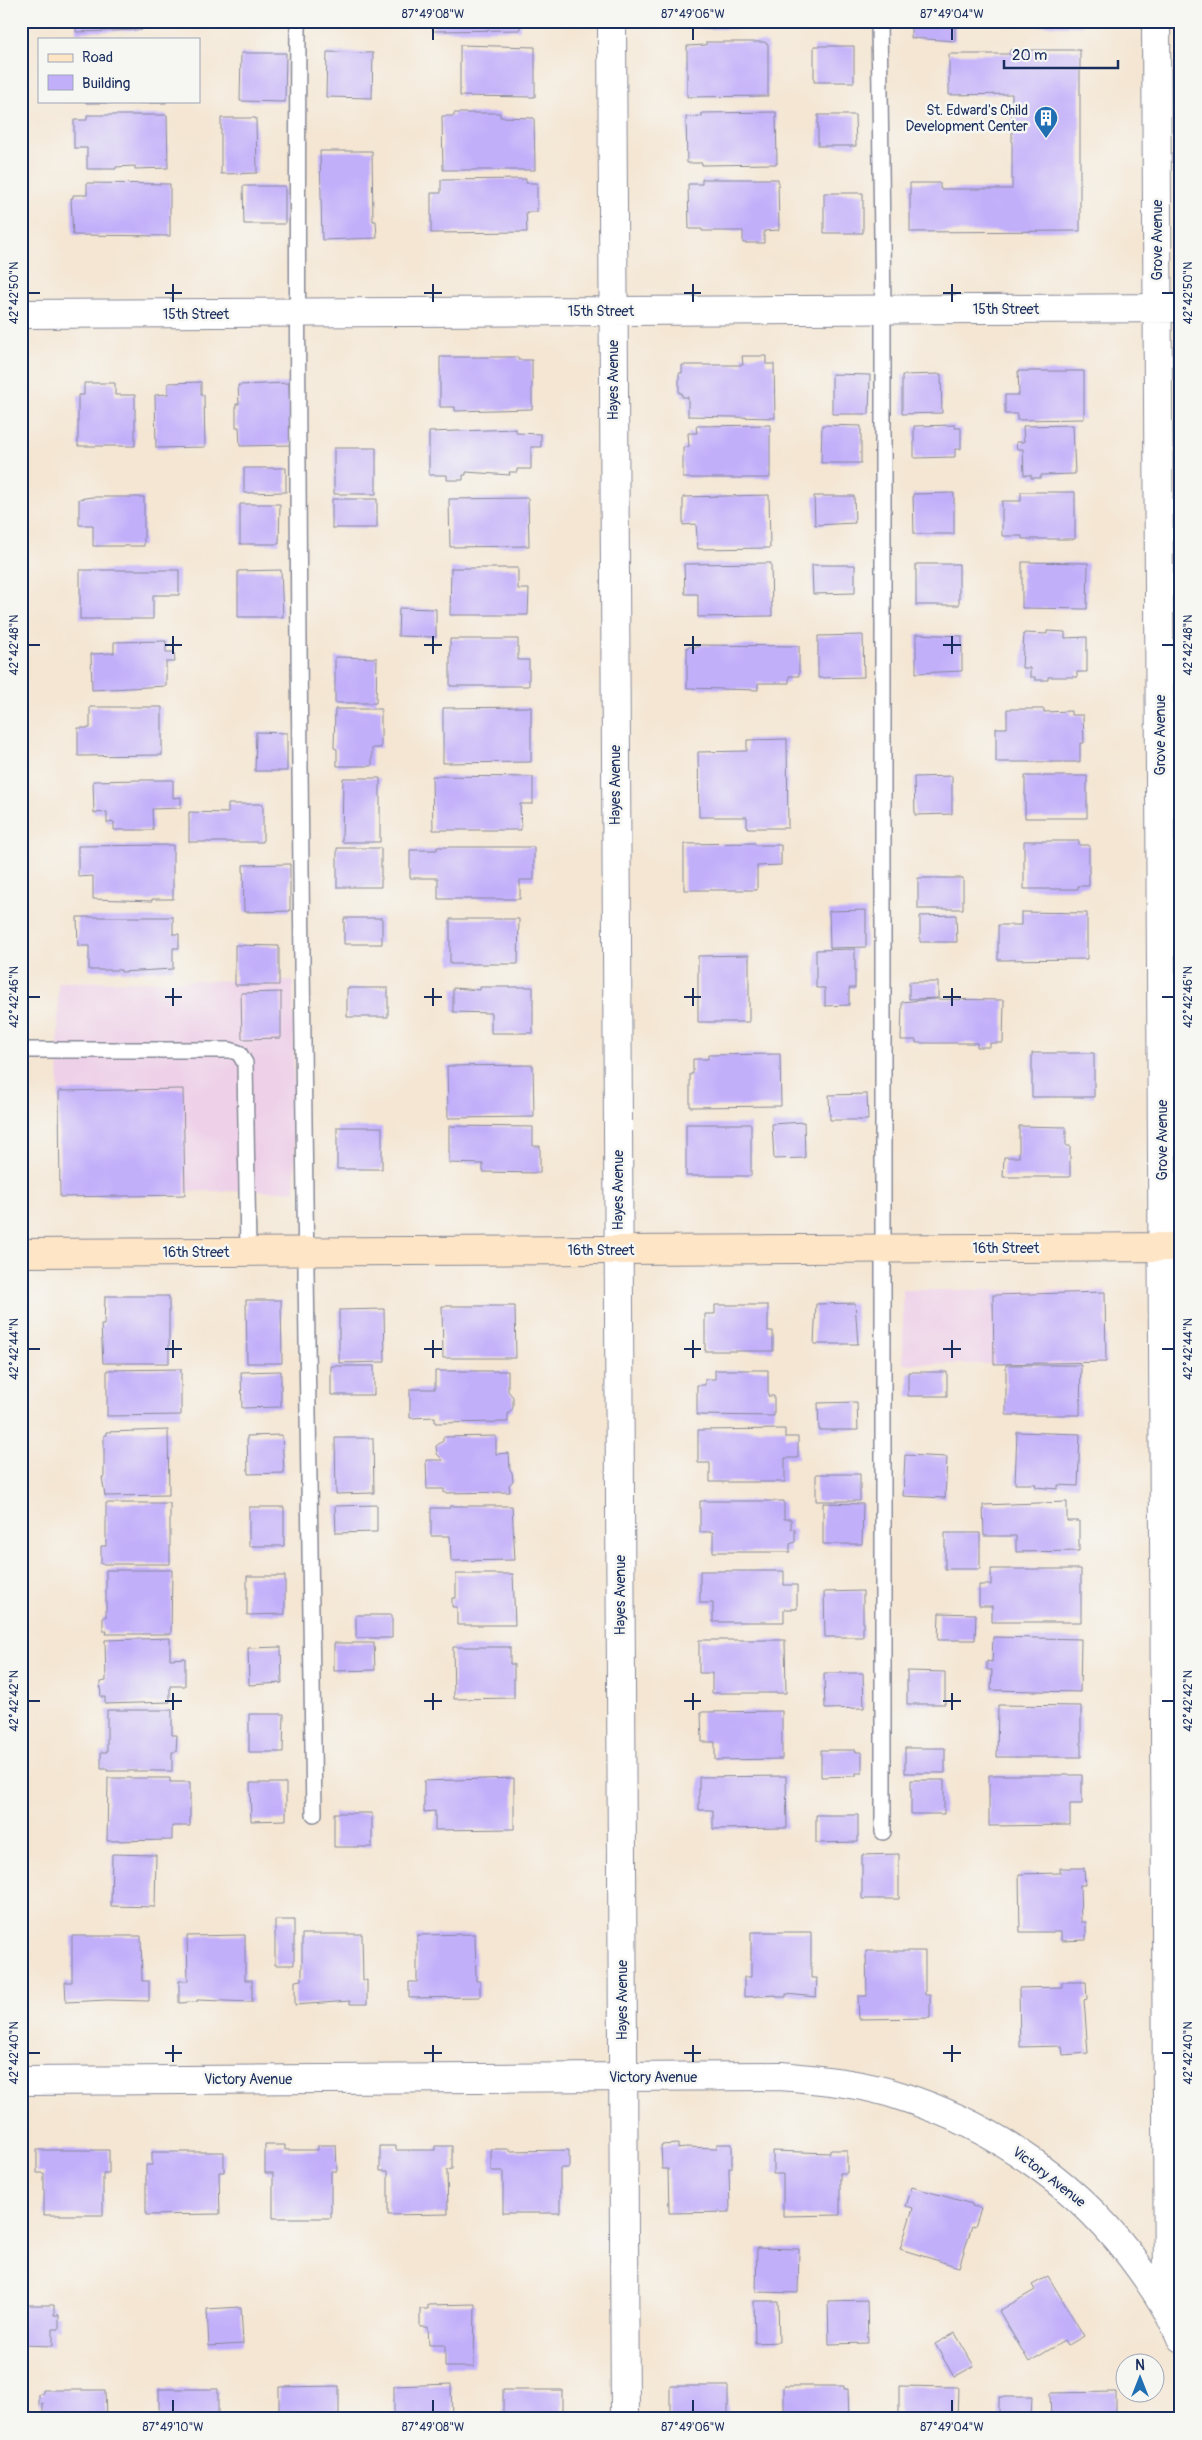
<svg xmlns="http://www.w3.org/2000/svg" width="1202" height="2440" font-family="Pangolin,sans-serif">
  <style>
    .built { fill: #eed0e8 }
    .building { fill: #c2affa }
    .lines { fill: none; stroke-linecap: round; stroke-linejoin: round }
    .lane-casing { stroke: #888a98; stroke-width: 18 }
    .street-casing { stroke: #888a98; stroke-width: 30 }
    .secondary-casing { stroke: #888a98; stroke-width: 30 }
    .lane { stroke: #fff; stroke-width: 15 }
    .street { stroke: #fff; stroke-width: 28 }
    .secondary { stroke: #fee5c5; stroke-width: 28 }
    .ticks { fill: none; stroke: #1b2f5e; stroke-width: 2 }
    .labels { text-anchor: middle; dominant-baseline: central; stroke-width: 5; stroke-linejoin: round; paint-order: stroke }
    .poi-label { font-size: 14px; fill: #1b2f5e; stroke: #f6f6f2; text-anchor: end }
    .street-label { font-size: 14px; fill: #1b2f5e; stroke: #f6f6f2 }
    .neatline { fill: none; stroke: #1b2f5e; stroke-width: 2 }
    .ticks-label { font-size: 12px; text-anchor: middle; fill: #1b2f5e }
  </style>
  <rect width="100%" height="100%" fill="#f6f6f2"/>
  <filter id="ink" filterUnits="userSpaceOnUse"><feTurbulence type="fractalNoise" baseFrequency=".02" numOctaves="2"/><feDisplacementMap in="SourceGraphic" scale="10" xChannelSelector="R" yChannelSelector="G"/><feConvolveMatrix kernelMatrix="1 2 1 2 8 2 1 2 1" color-interpolation-filters="sRGB"/></filter>
  <filter id="wash" filterUnits="userSpaceOnUse"><feTurbulence type="fractalNoise" baseFrequency=".0096" numOctaves="4" result="noise"/><feDisplacementMap in="SourceGraphic" scale="20" xChannelSelector="R" yChannelSelector="G"/><feGaussianBlur stdDeviation="1.12" result="paint"/><feColorMatrix in="noise" values="0 0 0 0 0 0 0 0 0 0 0 0 0 0 0 0 0 1.4 0 .05"/><feComposite in="paint" operator="in"/></filter>
  <g filter="url(#wash)">
    <rect width="100%" height="100%" fill="#f4e6d3"/>
    <!-- built -->
    <path class="built" d="M293,980L295,1191L59,1192L58,982Z
      M903,1290H1107V1364H903Z"/>
    <g id="blocks">
      <!-- building -->
      <path class="building" d="M76,21H142V30L76,32Z
        M433,21H520V30L433,31Z
        M701,21H777V28L701,29Z
        M911,21H955V41L911,38Z
        M1020,21H1081V26L1020,25Z
        M706,42H764L768,44V96L687,97V46L706,45Z
        M460,45L535,47V97L460,96Z
        M814,46H854V82H814Z
        M1010,50H1080V231L910,232V183H940V189H1012V94L949,95V54H1010Z
        M327,52L373,53L372,98L326,97Z
        M241,53H286L285,102L240,101Z
        M86,101H166V103H86Z
        M776,112L777,164L702,165V163H687L686,117L702,116V113Z
        M454,113H500V117L534,118L535,170H443L442,116H454Z
        M87,115H167L168,168L135,169V166L116,167V169H87V148H74V120H87Z
        M818,115H855L856,146H818Z
        M221,118H256L257,173L221,174Z
        M320,151H372L373,221H376L377,238L322,240Z
        M526,179V183H537V212H526L527,232L431,233V193H441V180Z
        M702,179H778L779,230L764,231V243H743V231H702V229H689L688,184H702Z
        M87,183L170,184V236L73,235L71,198H73V195H87Z
        M243,186H285V224H244Z
        M824,193H863V233H824Z
        M742,356H766V364H774L775,418L688,416V397H682V393H679V373H682V365H743Z
        M440,357H518V360H532V409L455,411V407H440Z
        M1018,371H1084V419L1017,420V414H1005V395H1019Z
        M832,374L870,375L869,414H832Z
        M941,374L942,413L902,414V375Z
        M201,382V395H204L205,447L156,448L155,395L168,394V383Z
        M84,383H115V395H135V446H78V395H84Z
        M289,383L291,445L240,446L239,427H236V404H239L238,385Z
        M770,425V478H683V447H689L688,433H697L696,426Z
        M822,425L861,426V463H821Z
        M955,425V428H961V449H955V457L914,458V426Z
        M1073,425L1075,474L1041,475V478H1031V475H1024L1023,449H1017L1016,442H1024L1023,426Z
        M516,429V433L541,434V447H531V469H517V472H509L510,475L466,472V475H463V480H447V475H429V432Z
        M334,448H376V494H334Z
        M244,468H286V492L244,493Z
        M1021,492H1075V539H1022V536H1002V501H1021Z
        M954,493V534H914L913,494Z
        M769,495L770,548L698,549L696,524L683,525V497Z
        M814,496H854L855,523L815,525Z
        M92,497H144V546H93V525H79V499Z
        M528,498L529,546L450,547L449,499Z
        M332,499H377V528H332Z
        M240,504H280L279,544H240Z
        M1022,562L1088,563L1087,609L1022,608Z
        M771,563L772,616L698,617V594H685L684,564Z
        M916,564H959V605H916Z
        M812,565H855V593L813,594Z
        M451,568H518V589H529L528,615H450Z
        M80,570H179V595H153V619H80Z
        M281,570L283,617H238V571Z
        M399,608L436,609V637L398,636Z
        M1047,631L1065,632V638L1087,637V672H1077V677H1048V680H1035V677H1030V668H1022L1024,633L1047,634Z
        M916,634L962,636V671L916,673Z
        M863,635L864,677L818,678V636Z
        M450,639H518V660H529V686H450Z
        M166,641V652H174L175,662H166V686L92,690L91,654L114,653V642Z
        M698,645L799,646V676H789V683H758V690L687,688V647H698Z
        M335,657L377,658L376,703H335Z
        M90,707H162V755L78,756V728H90Z
        M531,707V762L443,763V708Z
        M335,709H381V748H372V766H337V749L334,748Z
        M1007,709H1044V712L1071,711V715H1083L1084,743H1080V762H996V728H1007Z
        M256,732L287,733V771H255Z
        M787,739L788,828H747V817H699L698,752L747,751V740Z
        M432,776L533,777V804H520L521,830H433Z
        M952,776V814L915,815L914,777Z
        M1025,776H1087V818H1025Z
        M343,778H380V842H342Z
        M139,780H173V798L181,797V808L152,809L153,830H114V822L107,823V812L94,813L93,781Z
        M228,804H263V842H189V812L228,813Z
        M1024,841H1079V845H1089V886H1078V889H1024Z
        M755,843V845H781V865L757,866V890H684V844Z
        M173,845V899H152V901L93,899V876L78,877V846Z
        M437,847H534V880H520V899H438V878H410V850H437Z
        M337,848H381V887H337Z
        M290,864V911L244,912L243,865Z
        M918,878H963V909H918Z
        M866,910V947L830,948L829,911Z
        M1021,912L1087,913V959L998,960V925H1021Z
        M956,915L957,942H920V916Z
        M77,917H173V934H179V948H173V969L121,972V970H89V946H78Z
        M344,918H382V944H344Z
        M450,919H519L518,964H450Z
        M235,945L279,946V985H235Z
        M855,949V988H849V1005L825,1006V988H816V950Z
        M749,955V1022H698V956Z
        M909,982H938V998L909,999Z
        M480,987H533V1033H491V1013L453,1012V988L480,990Z
        M347,988H388V1017H347Z
        M281,992V1038L242,1039L241,993Z
        M932,999L1004,1000L1003,1043H990V1047H977V1043H916V1040H901L902,1002Z
        M1032,1053H1094V1097H1032Z
        M780,1054L781,1106L690,1107V1074H693V1059H708V1055Z
        M533,1065L534,1117L448,1118L447,1066Z
        M183,1089L185,1195L60,1197L59,1091Z
        M867,1094L868,1120H830L829,1095Z
        M804,1122L805,1158L774,1159L772,1124Z
        M686,1124H751V1176H686Z
        M449,1126L533,1127V1146H540V1173L483,1172V1164L449,1163Z
        M1019,1126L1066,1127V1146H1070V1177H1003L1004,1157H1019Z
        M337,1127H382V1169H337Z
        M1105,1292L1106,1362L994,1364L993,1295Z
        M105,1296H169V1363H103L101,1325H104Z
        M246,1300H281L282,1363H247Z
        M855,1303L858,1344H814L816,1304Z
        M715,1305H768V1331H773V1351H705V1314H715Z
        M442,1306H515L516,1358H443Z
        M384,1309L385,1362L339,1363V1310Z
        M1006,1365H1081L1080,1415H1006Z
        M331,1366H374V1395H331Z
        M181,1369V1415L107,1416V1370Z
        M715,1370H768V1396H774V1416L697,1415V1385H705V1379H715Z
        M281,1371V1407L242,1408L241,1372Z
        M435,1371H508V1391L513,1397V1408L508,1414V1422L435,1423V1417L410,1418V1389H435Z
        M908,1372H947V1396H908Z
        M857,1402L858,1430H819L818,1403Z
        M785,1429V1437H798V1458H785V1482H710V1463H698V1430Z
        M168,1430L169,1495L105,1496L102,1477H104V1435H106V1432Z
        M1017,1432L1080,1434L1078,1486L1058,1485V1489L1035,1487L1036,1484H1015Z
        M282,1435L284,1473L248,1474L247,1436Z
        M496,1436V1454L509,1453L510,1470L512,1472L513,1481L509,1485L510,1492L444,1493V1489H427L426,1460H443L437,1454L436,1446L443,1441V1437Z
        M335,1438H373L374,1493L336,1494Z
        M905,1455L947,1457L945,1498L903,1496Z
        M816,1474H860V1501H816Z
        M700,1501H784V1519H791V1529L795,1530V1542L790,1544V1552H713V1532H700Z
        M1067,1502V1521H1079V1551L1016,1552V1536H984L983,1505Z
        M106,1503H170V1564H101V1546H106Z
        M823,1503L863,1504L862,1544H823Z
        M377,1505V1532L336,1533L335,1506Z
        M450,1506H512L515,1560L451,1561L450,1536H431V1508H450Z
        M249,1507H284V1546H249Z
        M945,1533H980V1569H945Z
        M991,1569H1081V1622H992V1606H979V1585H991Z
        M106,1570H172L171,1634H106L107,1631H103V1617H106Z
        M700,1571H784V1585H797V1609H784V1622H713V1603H700Z
        M456,1574H513L515,1625H457V1607H452V1598H456Z
        M247,1576H285V1614L247,1615Z
        M863,1591V1637H825L824,1592Z
        M939,1613L976,1614L975,1640H938Z
        M356,1615H392V1638H356Z
        M993,1637L1081,1639L1080,1692L991,1690L992,1670H987V1661L992,1662Z
        M170,1638V1659L185,1658V1686H170V1702L105,1704V1697H101L100,1682L106,1681L105,1640Z
        M699,1640H785L786,1693H712V1673H699Z
        M334,1643H374L375,1670L334,1671Z
        M281,1647L282,1683L249,1685L248,1648Z
        M453,1647H510V1664H514V1698L454,1699Z
        M907,1671L945,1672V1704H907Z
        M824,1673H863L864,1708L825,1709Z
        M998,1705L1081,1706V1757H997Z
        M107,1710H172V1735H177L176,1752H172V1771H107V1769H101V1752H107Z
        M782,1711V1759L715,1760V1742H702L701,1712Z
        M249,1714H284L283,1752H249Z
        M905,1748H945V1773H905Z
        M821,1750H856V1752H862V1773H856V1776L821,1777Z
        M989,1775H1082V1804H1070V1825L989,1826Z
        M786,1776L787,1828L713,1829V1810H699V1777Z
        M108,1778H170V1782H190V1826H172V1840L107,1841Z
        M514,1778V1829L435,1830V1811L424,1812V1781Z
        M911,1780H944V1814H911Z
        M250,1783H286V1820L251,1821Z
        M334,1813H372V1847H334Z
        M816,1815H858V1842L816,1843Z
        M112,1854L156,1855L155,1907L111,1906Z
        M899,1854V1899H862V1855Z
        M1060,1868H1084L1085,1885H1080L1081,1922H1086V1940L1061,1941V1932H1020L1019,1874L1060,1873Z
        M275,1920H294V1965H275Z
        M751,1932H811V1978H817L816,1997L786,1994V1997H776V1995L744,1997V1977H751Z
        M302,1934H362L363,1980H367V2004H350V2001L295,2005V1981L302,1980Z
        M475,1934L476,1981H480V1997L409,1998V1982H417V1935Z
        M245,1935V1980H252V2002L197,2000V2002L179,2003V1981H188L187,1936Z
        M72,1936H141L142,1981H149V2001L107,2000L66,2002L65,1982H72Z
        M866,1951H925V1995H930V2018L859,2019L858,1996H867Z
        M1062,1982H1086L1087,1999L1084,2000L1088,2053L1063,2055L1062,2046L1020,2047L1019,1988L1062,1987Z
        M678,2144V2149L685,2148V2147L717,2148V2144H732V2168H729L730,2212L669,2213L668,2169H662L661,2145Z
        M265,2145H285V2150H318V2145H336L337,2171H331V2218H273V2173H265Z
        M380,2146H396V2150H435V2146H452V2169L447,2170L448,2214L388,2215V2171H380Z
        M491,2149H510V2151L569,2150V2168H560V2213H503V2171H491Z
        M37,2150H109V2173H103V2215H44V2173H37Z
        M830,2150H847V2173H840V2215L783,2216V2174H773V2151L830,2153Z
        M152,2152H224V2172H219L220,2214L146,2215V2165H152Z
        M912,2187L972,2204V2206L981,2208L975,2227L972,2226L959,2267L900,2249L913,2208L906,2206Z
        M757,2248L799,2249L798,2293L756,2292Z
        M1048,2276L1084,2336L1067,2346L1064,2341L1029,2362L999,2311L1035,2290L1032,2285Z
        M867,2300L868,2343L829,2344L828,2301Z
        M754,2301H778L779,2342L755,2343Z
        M475,2304L474,2367H445V2345H429L428,2327H420V2309H428V2305Z
        M21,2305H54V2315H59V2329H53V2346L21,2345Z
        M241,2307L243,2344L209,2346L207,2309Z
        M955,2333L974,2366L954,2377L935,2344Z
        M451,2384L452,2419H394V2386Z
        M339,2386V2419H279V2387Z
        M670,2386H728V2419H670Z
        M784,2386H844V2389H848L849,2419H784Z
        M899,2386L958,2387L957,2419H899Z
        M159,2389H218V2419H159Z
        M43,2390H105L106,2419H43V2404L39,2405V2394H43Z
        M503,2390H562V2419H503Z
        M1116,2392V2419H1051L1050,2393Z
        M999,2397H1032L1031,2419H999Z"/>
    </g>
  </g>
  <g filter="url(#ink)">
    <use href="#blocks" fill-opacity="0" stroke="#888a98" stroke-width="1"/>
    <g class="lines">
      <defs>
        <path id="lane" d="M298,21C295,619 305,1216 314,1814
          M879,21L883,310V1832
          M21,1050H230L239,1053L245,1063L248,1252"/>
        <path id="street" d="M612,21L625,2419
          M1156,21L1168,2296L1171,2318H1181
          M21,314L1181,308
          M21,2081L781,2076C821,2080 862,2083 900,2096C997,2127 1082,2187 1141,2270C1156,2291 1171,2314 1181,2338"/>
        <path id="secondary" d="M21,1253L1181,1247"/>
      </defs>
      <!-- lane casing -->
      <use href="#lane" class="lane-casing"/>
      <!-- street casing -->
      <use href="#street" class="street-casing"/>
      <!-- secondary casing -->
      <use href="#secondary" class="secondary-casing"/>
      <!-- lane -->
      <use href="#lane" class="lane"/>
      <!-- street -->
      <use href="#street" class="street"/>
      <!-- secondary -->
      <use href="#secondary" class="secondary"/>
    </g>
  </g>
  <!-- ticks -->
  <path class="ticks" d="M433,28V40M693,28V40M952,28V40M173,284V302M433,284V302M693,284V302M952,284V302M28,293H40M165,293H182M424,293H442M684,293H701M943,293H961M1162,293H1174M173,636V654M433,636V654M693,636V654M952,636V654M28,645H40M165,645H182M424,645H442M684,645H701M943,645H961M1162,645H1174M173,988V1006M433,988V1006M693,988V1006M952,988V1006M28,997H40M165,997H182M424,997H442M684,997H701M943,997H961M1162,997H1174M173,1340V1358M433,1340V1358M693,1340V1358M952,1340V1358M28,1349H40M165,1349H182M424,1349H442M684,1349H701M943,1349H961M1162,1349H1174M173,1693V1710M433,1693V1710M693,1693V1710M952,1693V1710M28,1701H40M165,1701H182M424,1701H442M684,1701H701M943,1701H961M1162,1701H1174M173,2045V2062M433,2045V2062M693,2045V2062M952,2045V2062M28,2053H40M165,2053H182M424,2053H442M684,2053H701M943,2053H961M1162,2053H1174M173,2400V2412M433,2400V2412M693,2400V2412M952,2400V2412"/>
  <!-- icons -->
  <defs>
    <symbol id="building-pin" viewBox="-11 -11 22 30"><path d="M0 17L-7.5 6A9.5 9.5 0 1 1 7.5 6Z" fill="#1f6fb2" stroke="#f6f6f2"/><path d="M-4-6H4V6H1V3H-1V6H-4ZM-2.5-4.3h1.7v1.8h-1.7ZM.8-4.3h1.7v1.8H.8ZM-2.5-1h1.7V.8h-1.7ZM.8-1h1.7V.8H.8Z" fill="#fff"/></symbol>
  </defs>
  <g fill-rule="evenodd">
    <use href="#building-pin" x="1032" y="104" width="28" height="38"/>
  </g>
  <g class="labels">
    <!-- poi labels -->
    <g class="poi-label">
      <text x="1028" y="110">St. Edward's Child<tspan x="1028" dy="16">Development Center</tspan></text>
    </g>
    <!-- street labels -->
    <g class="street-label">
      <text transform="translate(1157 240) rotate(-90)">Grove Avenue</text>
      <text x="1006" y="309">15th Street</text>
      <text x="601" y="311">15th Street</text>
      <text x="196" y="314">15th Street</text>
      <text transform="translate(613 380) rotate(-90)">Hayes Avenue</text>
      <text transform="translate(1160 735) rotate(-90)">Grove Avenue</text>
      <text transform="translate(615 785) rotate(-90)">Hayes Avenue</text>
      <text transform="translate(1162 1140) rotate(-90)">Grove Avenue</text>
      <text transform="translate(618 1190) rotate(-90)">Hayes Avenue</text>
      <text x="1006" y="1248">16th Street</text>
      <text x="601" y="1250">16th Street</text>
      <text x="196" y="1252">16th Street</text>
      <text transform="translate(620 1595) rotate(-90)">Hayes Avenue</text>
      <text transform="translate(622 2000) rotate(-90)">Hayes Avenue</text>
      <text x="653" y="2077">Victory Avenue</text>
      <text x="248" y="2079">Victory Avenue</text>
      <text transform="translate(1049 2177) rotate(38)">Victory Avenue</text>
    </g>
  </g>
  <!-- margin -->
  <rect width="1202" height="2440" fill="none" stroke="#f6f6f2" stroke-width="55"/>
  <!-- legend -->
  <rect x="38" y="38" width="162" height="65" fill="#f6f6f2" stroke="#9ea6b7"/>
  <rect x="48" y="54" width="25" height="8" fill="#fee5c5" stroke="#9ea6b7"/>
  <text x="82" y="62" font-size="15" fill="#1b2f5e">Road</text>
  <rect x="48" y="75" width="25" height="15" fill="#c2affa" stroke="#9ea6b7"/>
  <text x="82" y="88" font-size="15" fill="#1b2f5e">Building</text>
  <!-- north arrow -->
  <g transform="translate(1140 2378)"><circle r="24" fill="#f6f6f2" stroke="#9ea6b7"/>
  <path d="M0-4L9 19L0 12L-9 19Z" fill="#1f6fb2"/>
  <text y="-8" font-size="14" font-weight="bold" text-anchor="middle" fill="#1b2f5e">N</text>
  </g>
  <!-- scale -->
  <path d="M1004 60v8h114v-8" fill="none" stroke="#1b2f5e" stroke-width="2.5"/>
  <text x="1012" y="60" font-size="15" fill="#1b2f5e" stroke="#f6f6f2" stroke-width="4" paint-order="stroke">20 m</text>
  <rect x="28" y="28" width="1146" height="2384" class="neatline"/>
  <g class="ticks-label">
    <text x="433" y="18">87°49'08"W</text>
    <text x="693" y="18">87°49'06"W</text>
    <text x="952" y="18">87°49'04"W</text>
    <text transform="translate(14 293) rotate(-90)" y="4">42°42'50"N</text>
    <text transform="translate(1188 293) rotate(-90)" y="4">42°42'50"N</text>
    <text transform="translate(14 645) rotate(-90)" y="4">42°42'48"N</text>
    <text transform="translate(1188 645) rotate(-90)" y="4">42°42'48"N</text>
    <text transform="translate(14 997) rotate(-90)" y="4">42°42'46"N</text>
    <text transform="translate(1188 997) rotate(-90)" y="4">42°42'46"N</text>
    <text transform="translate(14 1349) rotate(-90)" y="4">42°42'44"N</text>
    <text transform="translate(1188 1349) rotate(-90)" y="4">42°42'44"N</text>
    <text transform="translate(14 1701) rotate(-90)" y="4">42°42'42"N</text>
    <text transform="translate(1188 1701) rotate(-90)" y="4">42°42'42"N</text>
    <text transform="translate(14 2053) rotate(-90)" y="4">42°42'40"N</text>
    <text transform="translate(1188 2053) rotate(-90)" y="4">42°42'40"N</text>
    <text x="173" y="2431">87°49'10"W</text>
    <text x="433" y="2431">87°49'08"W</text>
    <text x="693" y="2431">87°49'06"W</text>
    <text x="952" y="2431">87°49'04"W</text>
  </g>
</svg>
